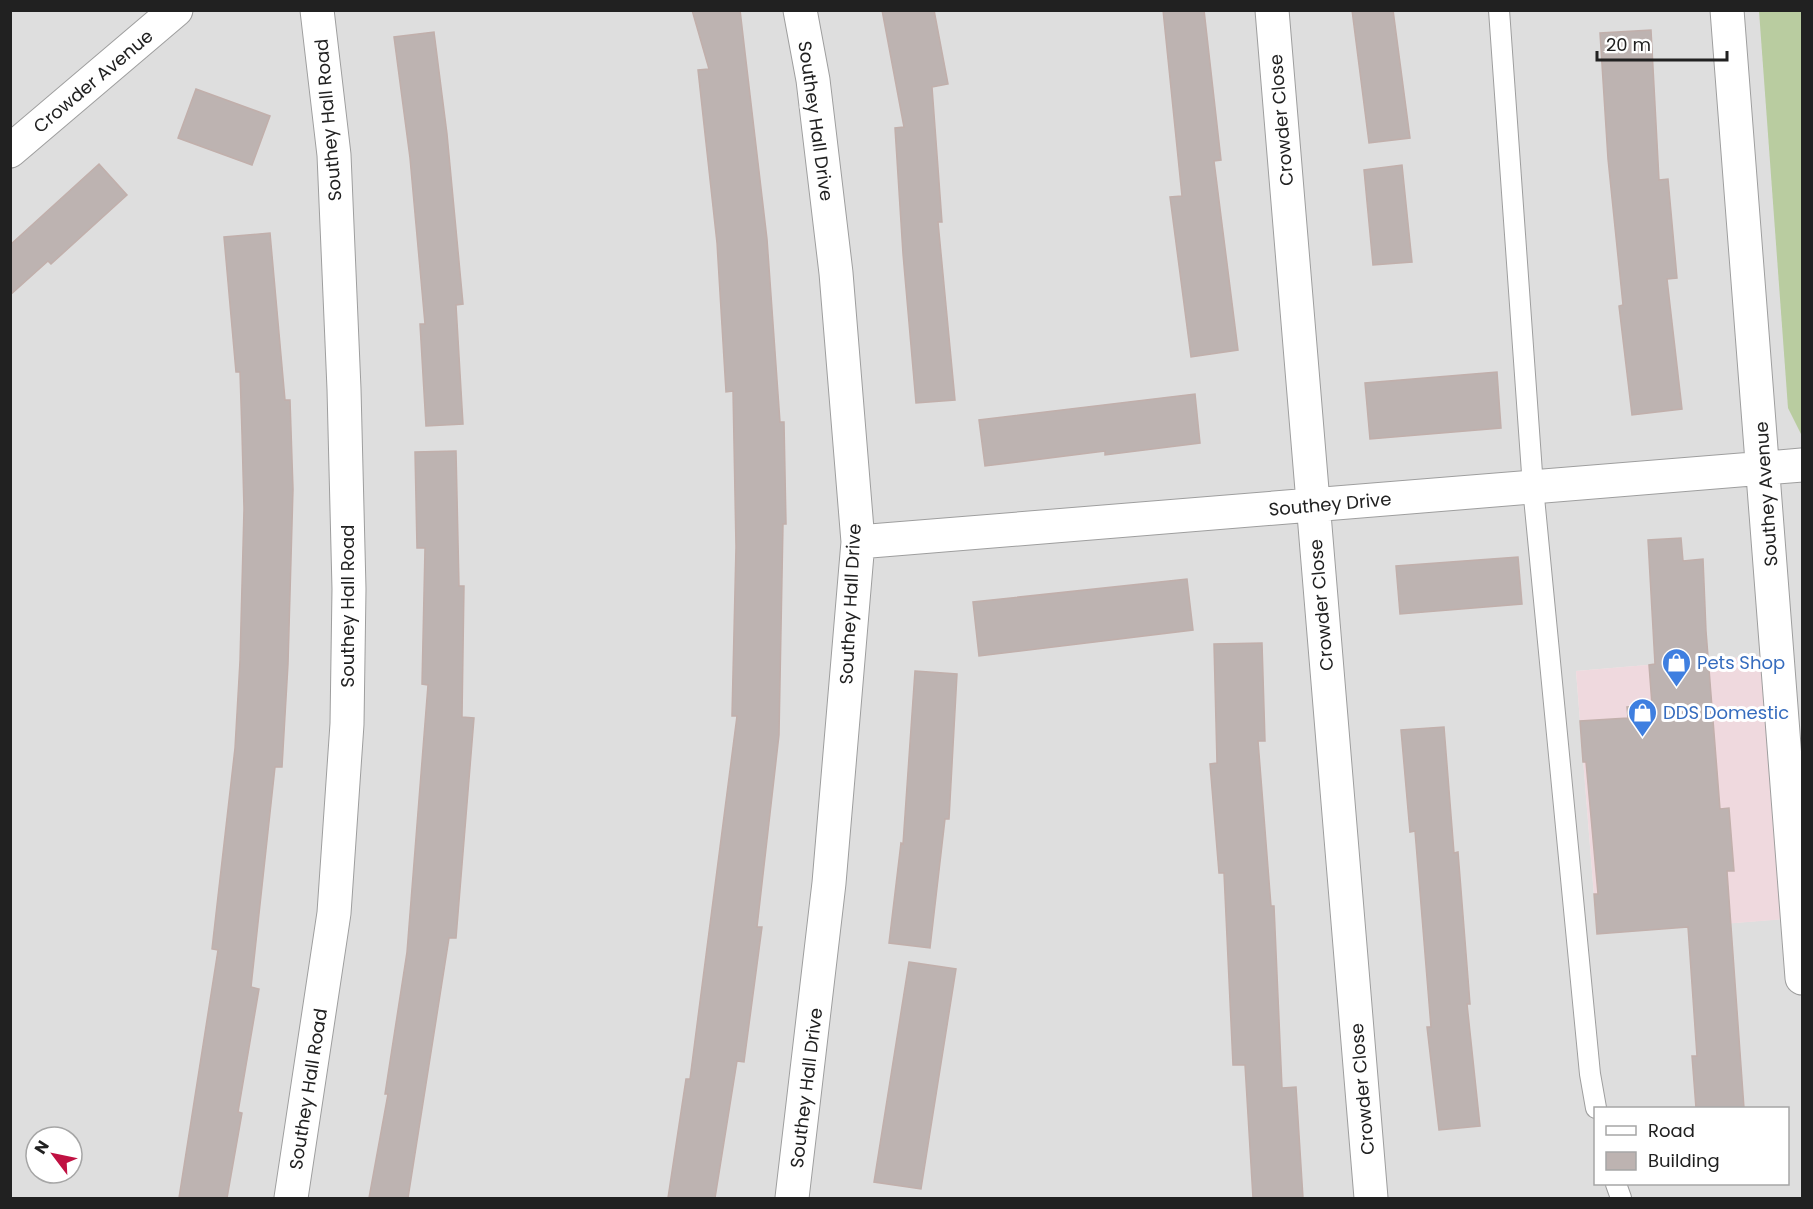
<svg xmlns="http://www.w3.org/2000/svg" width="1813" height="1209" font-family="Poppins,sans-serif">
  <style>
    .residential { fill: #dedede; fill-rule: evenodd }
    .commercial { fill: #efd9de }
    .forest { fill: #b9cca0 }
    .building { fill: #bdb3b1; stroke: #c1afab; stroke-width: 1.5 }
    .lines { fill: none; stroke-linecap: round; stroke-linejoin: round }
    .service-casing { stroke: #9e9e9e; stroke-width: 22 }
    .minor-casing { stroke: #9e9e9e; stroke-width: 35 }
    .service { stroke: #fff; stroke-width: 20 }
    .minor { stroke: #fff; stroke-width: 33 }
    .labels { text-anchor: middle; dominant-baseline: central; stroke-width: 6; stroke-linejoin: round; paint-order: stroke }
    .street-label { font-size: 18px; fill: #212121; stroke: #fff }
    .shop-label { font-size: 18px; fill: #366cbe; stroke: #fff; text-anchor: start }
  </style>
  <rect width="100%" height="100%" fill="#f0ebe8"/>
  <!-- residential -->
  <path class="residential" d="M10,11H1802V1198H11ZM1708,660L1797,918L1597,934L1576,671ZM1596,1108H1788V1184H1596ZM36,1137H72V1173H36Z"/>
  <!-- commercial -->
  <path class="commercial" d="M1777,654L1798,918L1597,934L1576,671Z"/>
  <!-- forest -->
  <path class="forest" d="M1759,11H1802V436L1788,408Z"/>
  <!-- building -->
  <path class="building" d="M692,10H740L767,239L780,422H784L786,524H783L779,735L757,927H762L744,1062L737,1061L715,1198H668L686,1079H690L737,716H732L736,547L733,391L726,392L717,243L698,70L709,69Z
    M882,10H934L948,84L932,87L942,222H938L955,400L916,403L903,254L895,128L904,127Z
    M1163,10H1204L1221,160L1214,161L1238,350L1191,357L1170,197L1182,196Z
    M1352,10H1393L1410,138L1369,143Z
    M1651,30L1659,180L1668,179L1677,278L1667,279L1682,409L1632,415L1619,306L1623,305L1608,159L1600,33Z
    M434,32L447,134L463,304L456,305L463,424L426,426L420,324H425L410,158L394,37Z
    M196,89L270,116L252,165L178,138Z
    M99,164L127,195L51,264L48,261L10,295V245Z
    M1402,165L1412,262L1373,265L1364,170Z
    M270,233L285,400H290L293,489L288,664L282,767H275L251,987L259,989L238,1112L242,1113L227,1198H179L218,950L212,949L235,748L240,661L244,509L242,434L240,372H236L224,237Z
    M1497,372L1501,428L1370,439L1365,383Z
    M1195,394L1200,443L1105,455V451L985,466L979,420Z
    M456,451L459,586H464L462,717L474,718L456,938H449L408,1198H369L388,1094H385L407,952L428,685L422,684L425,548H417L415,452Z
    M1681,538L1683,561L1703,559L1706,631L1720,809L1729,808L1734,871H1727L1744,1108H1696L1692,1056H1697L1688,927L1597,934L1594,894H1598L1586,762H1583L1580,721L1628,718L1627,707L1652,705L1649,665L1655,664L1648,540Z
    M1518,557L1522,604L1400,614L1396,566Z
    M1187,579L1193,630L979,656L973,602Z
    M1262,643L1265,741H1258L1271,906H1274L1282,1088L1296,1087L1303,1198H1253L1245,1065H1233L1224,873H1219L1210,764L1217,763L1214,644Z
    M915,671L957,674L949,819H945L930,948L889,943L901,843L903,844Z
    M1444,727L1454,853L1458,852L1470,1004H1467L1480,1126L1439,1130L1427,1027H1431L1415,831L1410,832L1401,730Z
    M909,962L956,969L921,1189L874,1182Z"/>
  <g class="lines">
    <defs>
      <path id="service" d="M1499,10L1533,487L1590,1074L1596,1108
        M1616,1184L1621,1198"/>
      <path id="minor" d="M1272,10L1371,1198
        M1727,10L1802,978
        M10,151L176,10
        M858,542L1802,465
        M291,1198L334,913L347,724L349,589L344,389L334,155L317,10
        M792,1198L829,883L858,542L836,273L813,80L800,10"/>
    </defs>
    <!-- service casing -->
    <use href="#service" class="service-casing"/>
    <!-- minor casing -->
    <use href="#minor" class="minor-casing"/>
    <!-- service -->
    <use href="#service" class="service"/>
    <!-- minor -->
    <use href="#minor" class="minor"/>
  </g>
  <!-- icons -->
  <defs>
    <symbol id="shop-pin" viewBox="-11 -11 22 30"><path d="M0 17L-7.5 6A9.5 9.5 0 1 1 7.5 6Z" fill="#3f7fe0" stroke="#fff"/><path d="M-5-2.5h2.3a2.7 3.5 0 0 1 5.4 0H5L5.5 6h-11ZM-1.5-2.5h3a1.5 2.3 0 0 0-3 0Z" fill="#fff"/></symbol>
  </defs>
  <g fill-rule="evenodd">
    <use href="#shop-pin" x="1660" y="646" width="33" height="45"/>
    <use href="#shop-pin" x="1626" y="696" width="33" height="45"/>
  </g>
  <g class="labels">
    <!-- street labels -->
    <g class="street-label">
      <text transform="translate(93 81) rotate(-40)">Crowder Avenue</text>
      <text transform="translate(328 120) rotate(-95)">Southey Hall Road</text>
      <text transform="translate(1281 120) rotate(-95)">Crowder Close</text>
      <text transform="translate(816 121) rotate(82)">Southey Hall Drive</text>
      <text transform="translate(1766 494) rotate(-94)">Southey Avenue</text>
      <text transform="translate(1330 504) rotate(-5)">Southey Drive</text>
      <text transform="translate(850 604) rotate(-87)">Southey Hall Drive</text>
      <text transform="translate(1321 605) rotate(-95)">Crowder Close</text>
      <text transform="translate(347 606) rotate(-90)">Southey Hall Road</text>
      <text transform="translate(806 1088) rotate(-83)">Southey Hall Drive</text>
      <text transform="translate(308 1089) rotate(-81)">Southey Hall Road</text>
      <text transform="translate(1362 1089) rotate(-95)">Crowder Close</text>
    </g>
    <!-- shop labels -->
    <g class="shop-label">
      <text x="1697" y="662">Pets Shop</text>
      <text x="1663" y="712">DDS Domestic</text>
    </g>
  </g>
  <!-- border -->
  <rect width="1813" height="1209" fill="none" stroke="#212121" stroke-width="24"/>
  <!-- legend -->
  <rect x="1594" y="1107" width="195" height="78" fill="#ffffff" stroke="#a6a6a6" stroke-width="1.5"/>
  <rect x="1606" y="1126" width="30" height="9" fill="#ffffff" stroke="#a6a6a6" stroke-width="1.5"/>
  <text x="1648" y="1137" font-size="18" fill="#212121">Road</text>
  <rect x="1606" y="1152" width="30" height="18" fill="#bdb3b1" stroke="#a6a6a6" stroke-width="1.5"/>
  <text x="1648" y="1167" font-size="18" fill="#212121">Building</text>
  <!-- north arrow -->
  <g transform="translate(54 1155) rotate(302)"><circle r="28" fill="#ffffff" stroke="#a6a6a6" stroke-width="1.5"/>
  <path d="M0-4.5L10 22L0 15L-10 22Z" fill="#c01142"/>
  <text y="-9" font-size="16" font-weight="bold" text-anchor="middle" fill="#212121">N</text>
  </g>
  <!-- scale -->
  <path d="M1597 51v9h130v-9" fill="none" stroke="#212121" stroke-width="3"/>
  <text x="1606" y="51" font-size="18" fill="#212121" stroke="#ffffff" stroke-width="4.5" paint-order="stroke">20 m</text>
</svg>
